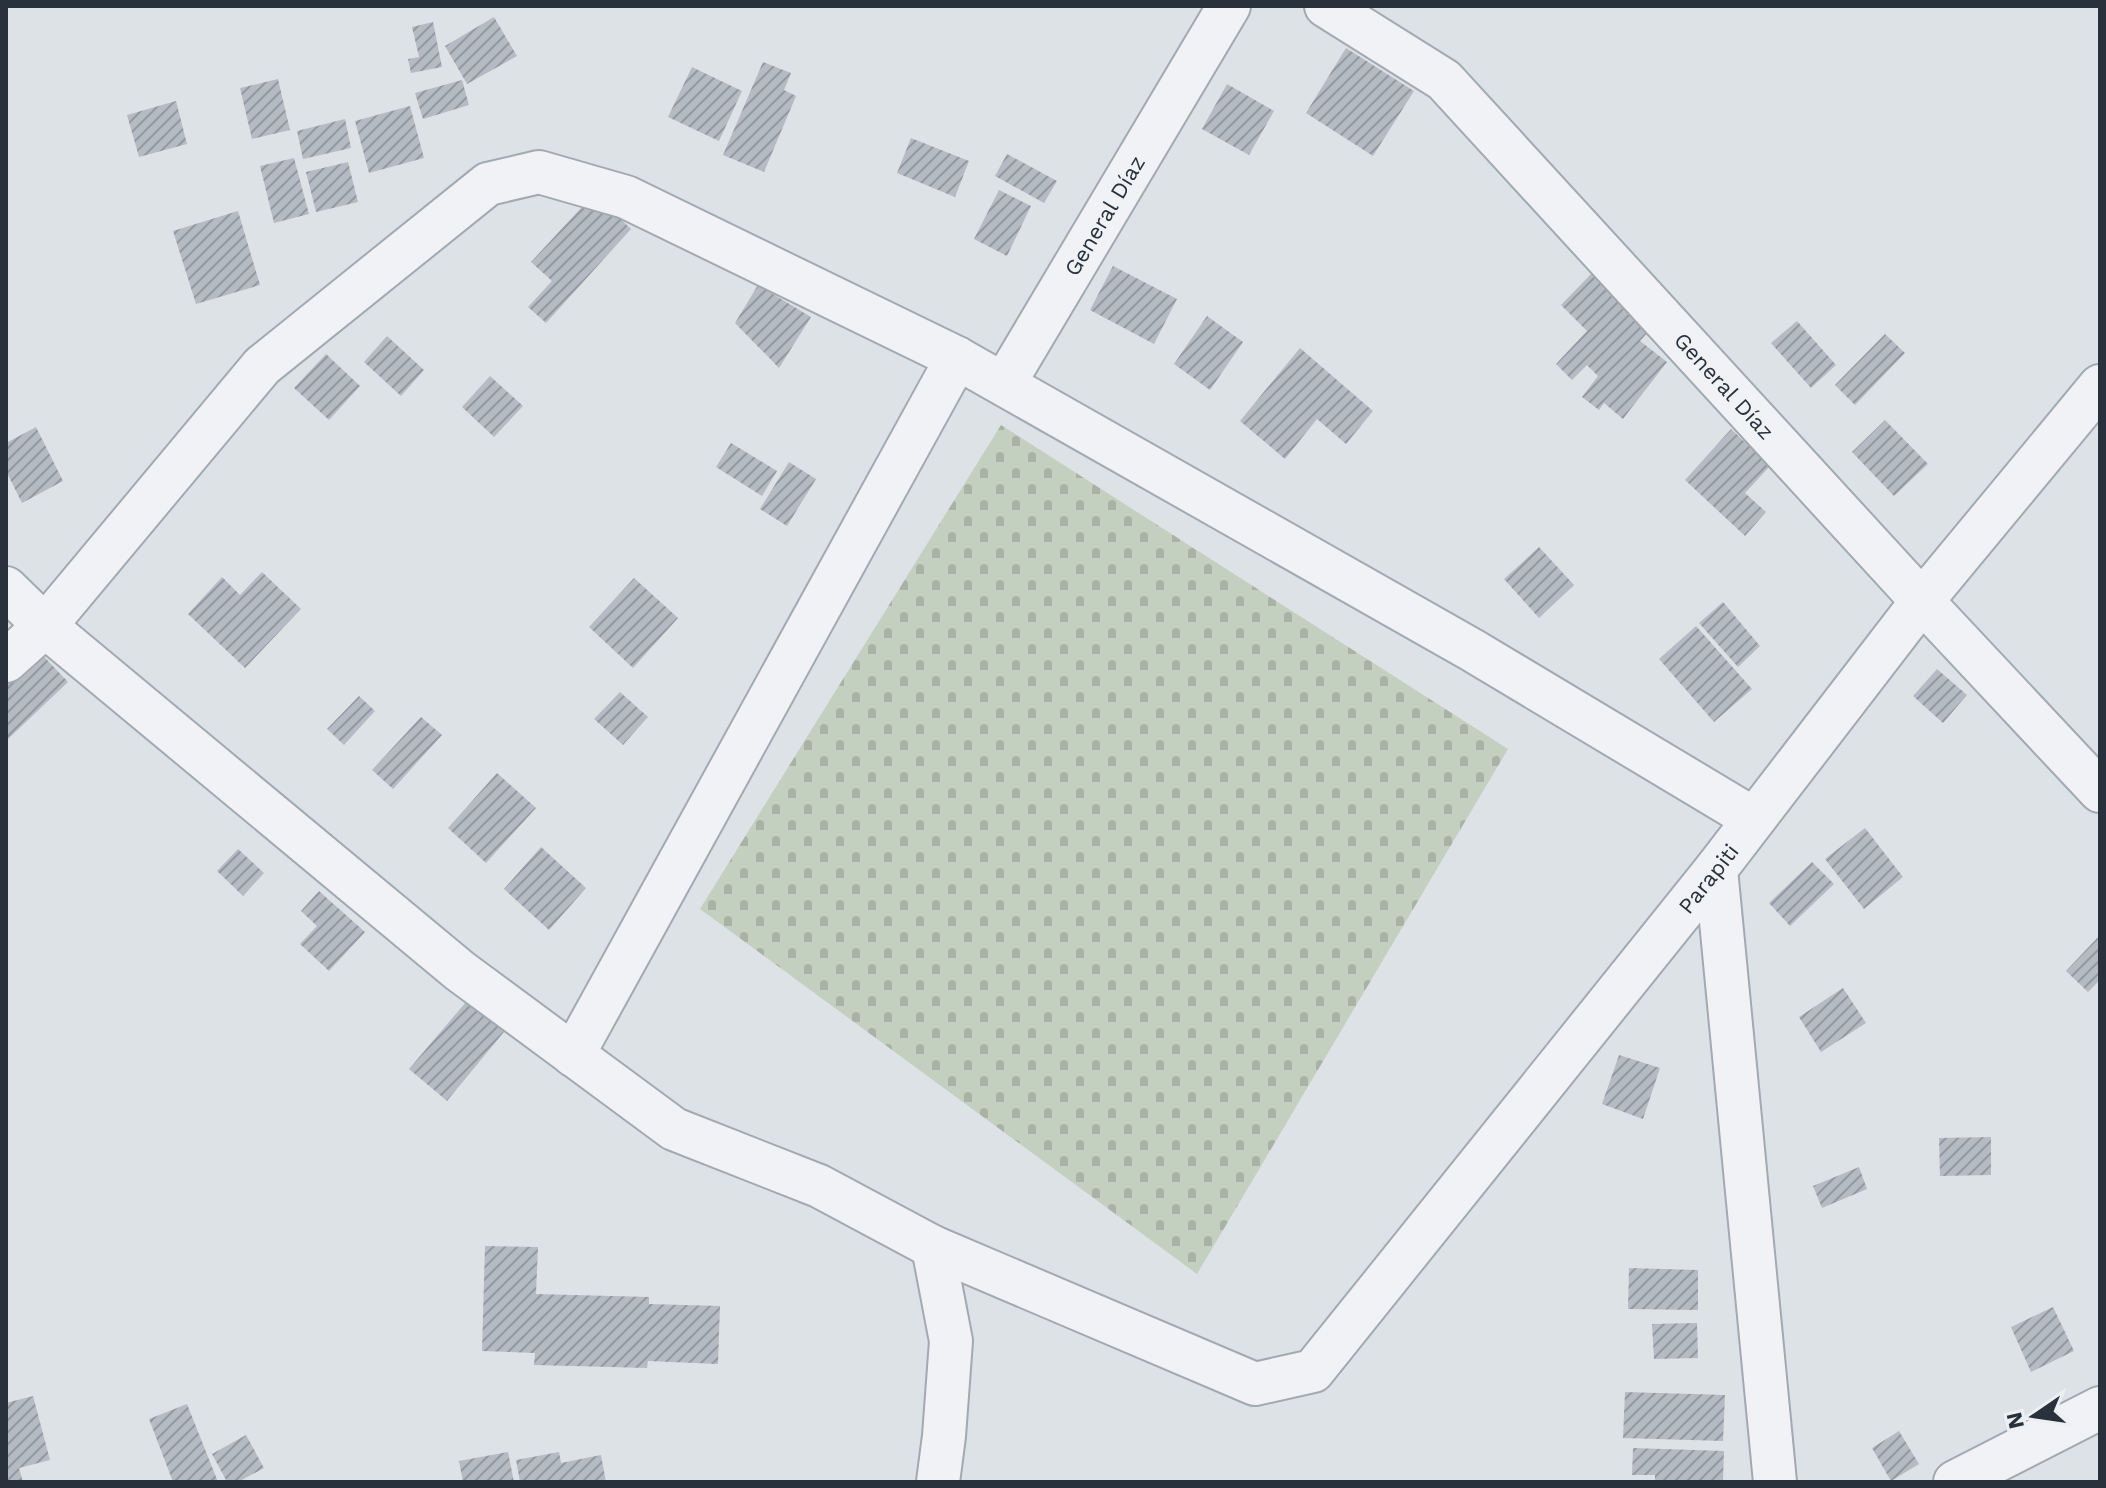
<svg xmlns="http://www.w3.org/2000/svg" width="2106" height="1488" font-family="'Work Sans',sans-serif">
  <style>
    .cemetery { fill: url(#cemetery-stones) }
    .building { fill: url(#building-hatch) }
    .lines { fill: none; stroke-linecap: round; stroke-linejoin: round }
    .minor-casing { stroke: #a3a9b0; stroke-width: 46 }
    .minor { stroke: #f0f2f5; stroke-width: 42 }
    .labels { text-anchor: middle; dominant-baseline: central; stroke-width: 8; stroke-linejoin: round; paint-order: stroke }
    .street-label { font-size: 22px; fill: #28313c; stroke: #ecf0f4 }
  </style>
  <defs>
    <pattern id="cemetery-stones" width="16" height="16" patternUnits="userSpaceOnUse" patternTransform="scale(2)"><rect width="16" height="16" fill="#c4d0bf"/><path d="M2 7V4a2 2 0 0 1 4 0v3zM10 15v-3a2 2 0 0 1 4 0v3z" fill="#a8b3a5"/></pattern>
    <pattern id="building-hatch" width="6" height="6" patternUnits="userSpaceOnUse" patternTransform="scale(2)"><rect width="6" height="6" fill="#b5bbc3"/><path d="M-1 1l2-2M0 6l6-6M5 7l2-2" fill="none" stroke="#9399a0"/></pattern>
  </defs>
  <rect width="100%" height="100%" fill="#dde2e6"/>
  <!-- cemetery -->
  <path class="cemetery" d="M1001,425L1508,749L1197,1274L700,909Z"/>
  <!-- building -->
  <path class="building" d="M494,17L517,56L467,84L445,46Z
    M433,22L442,67L411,73L408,59L419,57L412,27Z
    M1346,48L1414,91L1373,156L1306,113Z
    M763,62L791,73L784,90L796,96L764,172L723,155Z
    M692,67L742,91L719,141L668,117Z
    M278,79L290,130L252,139L240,88Z
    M462,80L469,105L423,119L415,93Z
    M1227,84L1274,111L1249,155L1202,129Z
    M176,101L187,144L139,157L127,115Z
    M410,106L424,158L369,173L355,121Z
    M345,119L351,148L303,159L297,131Z
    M911,138L969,161L955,197L897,173Z
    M1007,154L1057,181L1044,203L995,176Z
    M294,158L309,214L274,223L260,166Z
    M348,162L358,202L316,212L306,172Z
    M999,190L1031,206L1007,256L974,239Z
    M594,194L631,229L546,323L528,307L552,281L531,262Z
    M238,211L260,285L196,304L173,231Z
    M1113,266L1177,299L1154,344L1090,310Z
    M1592,273L1650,330L1640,341L1667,362L1623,419L1604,403L1599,410L1582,397L1598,376L1587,365L1572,380L1556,364L1587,331L1561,305Z
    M758,285L811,317L779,368L735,323Z
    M1207,316L1243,342L1210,390L1174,364Z
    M1797,321L1836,365L1811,388L1771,343Z
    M1885,334L1905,353L1855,405L1835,385Z
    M387,336L424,370L401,396L364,362Z
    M1300,348L1373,411L1346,444L1317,419L1285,459L1240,421Z
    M326,354L360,386L329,420L294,388Z
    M490,376L523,406L494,437L462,407Z
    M1885,420L1928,464L1894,496L1852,452Z
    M36,427L63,481L22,503L6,471V443Z
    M1731,429L1770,466L1745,493L1766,512L1745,536L1685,480Z
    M731,443L777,471L762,496L716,467Z
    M789,462L816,479L787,526L760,509Z
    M1539,547L1574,585L1539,618L1504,579Z
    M262,572L301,609L245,668L188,614L222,577L240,595Z
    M634,578L678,618L633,668L589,627Z
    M1723,602L1760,646L1738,667L1699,623Z
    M1696,626L1752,689L1714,722L1659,659Z
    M31,643L68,682L6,741V667Z
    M1937,669L1967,695L1943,723L1913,696Z
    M620,692L648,717L623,745L594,719Z
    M359,696L375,711L344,745L327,729Z
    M421,717L442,735L393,789L372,770Z
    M497,773L536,808L486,863L448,828Z
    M1865,828L1903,877L1864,909L1825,859Z
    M541,847L586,888L549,930L504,889Z
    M238,849L264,873L243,896L217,871Z
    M1812,862L1834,884L1790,926L1769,903Z
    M319,891L365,932L329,971L300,944L317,926L301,911Z
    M2100,935V980L2088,992L2066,971Z
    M1843,988L1866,1023L1821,1052L1799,1017Z
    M472,995L508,1027L447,1101L409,1069Z
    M1619,1055L1660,1068L1643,1119L1602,1104Z
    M1991,1137V1175L1940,1176L1939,1138Z
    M1859,1167L1867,1189L1822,1208L1813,1186Z
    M485,1246L538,1247L536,1294L649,1297V1304L720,1306L718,1364L648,1361L647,1368L534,1365L535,1353L482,1351Z
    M1629,1268L1698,1270V1310L1628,1309Z
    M2053,1307L2074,1351L2031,1372L2011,1327Z
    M1697,1323L1698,1358L1654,1359L1652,1324Z
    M1625,1392L1725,1395L1723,1441L1623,1438Z
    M33,1396L50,1460L19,1468L23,1482H6V1403Z
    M187,1404L218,1482H173L149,1419Z
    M1899,1431L1919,1464L1891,1481L1872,1448Z
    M246,1435L264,1468L238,1482H227L212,1454Z
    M1633,1448L1724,1451L1723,1482H1655V1475H1632Z
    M508,1452L514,1482H463L459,1461Z
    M559,1452L561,1463L601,1455L606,1482H520L516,1460Z"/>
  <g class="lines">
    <defs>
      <g id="minor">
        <path id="s1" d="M1326,6L1444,80L1922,601L2100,791"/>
        <path id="s2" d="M1004,384L1229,6"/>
        <path id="s3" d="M6,588L45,626L460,971L674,1129L819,1186L933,1247L1255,1384L1313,1371L1716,869L1922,601L2100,386"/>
        <path d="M6,661L45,626L262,366L488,184L539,172L626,197L957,358L1472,650L1754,819"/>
        <path d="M1716,869L1775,1482"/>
        <path d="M573,1055L957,358"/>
        <path d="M933,1247L951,1341L944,1436L938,1482"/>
        <path d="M1955,1482L2100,1408"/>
      </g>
    </defs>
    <!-- minor casing -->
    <use href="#minor" class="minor-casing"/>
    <!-- minor -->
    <use href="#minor" class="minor"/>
  </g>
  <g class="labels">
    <!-- street labels -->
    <g class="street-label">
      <text stroke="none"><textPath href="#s2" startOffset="196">General Díaz</textPath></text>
      <text stroke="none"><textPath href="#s1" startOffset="554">General Díaz</textPath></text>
      <text stroke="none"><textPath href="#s3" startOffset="2186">Parapiti</textPath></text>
    </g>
  </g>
  <!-- border -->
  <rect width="2106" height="1488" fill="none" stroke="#28313c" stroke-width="16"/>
  <!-- north arrow -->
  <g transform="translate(2034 1416) rotate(257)" stroke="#ecf0f4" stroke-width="6" paint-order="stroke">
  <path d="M0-6L14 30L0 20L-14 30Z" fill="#28313c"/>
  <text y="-12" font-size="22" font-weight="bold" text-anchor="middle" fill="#28313c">N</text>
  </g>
</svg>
